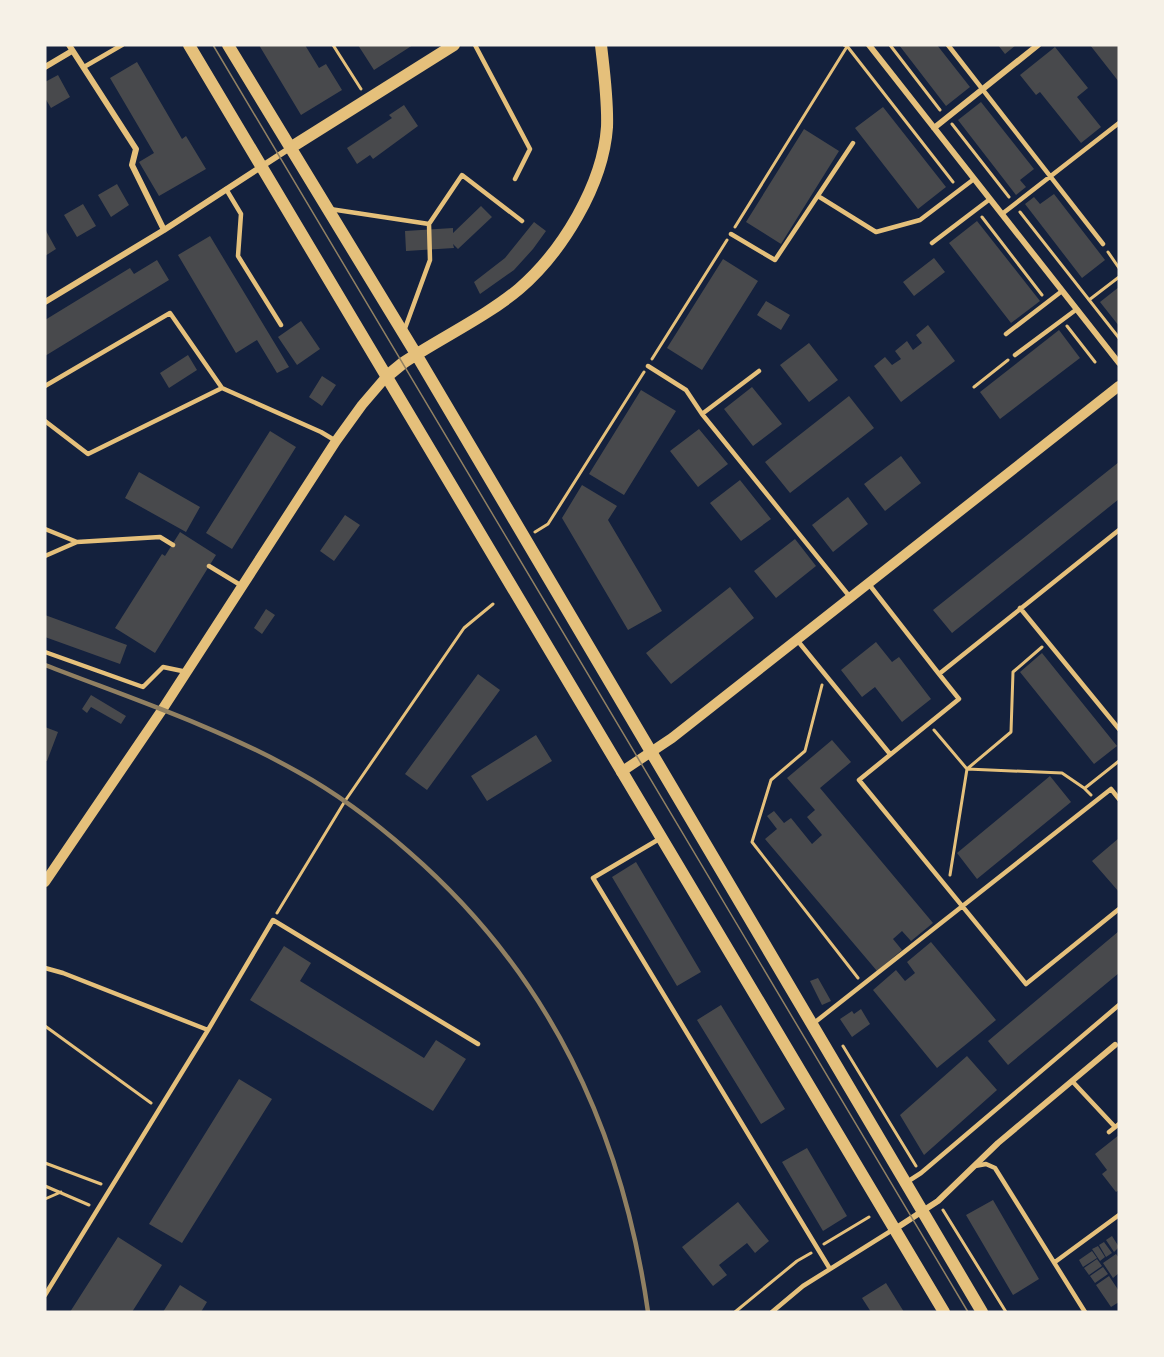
<svg xmlns="http://www.w3.org/2000/svg" width="1164" height="1357" font-family="'Golos Text',sans-serif">
  <style>
    .building { fill: #48494c }
    .lines { fill: none; stroke-linecap: round; stroke-linejoin: round }
    .path { stroke: #e5c07b; stroke-width: 3 }
    .service { stroke: #e5c07b; stroke-width: 4.5 }
    .minor { stroke: #e5c07b; stroke-width: 6 }
    .tertiary { stroke: #e5c07b; stroke-width: 10 }
    .secondary { stroke: #e5c07b; stroke-width: 12 }
    .tram { stroke: #918062; stroke-width: 1.5 }
    .rail { stroke: #918062; stroke-width: 4.5 }
  </style>
  <rect width="100%" height="100%" fill="#14213d"/>
  <!-- building -->
  <path class="building" d="M259,45H305L319,68L326,64L342,90L301,115Z
    M358,45H413L374,70Z
    M899,45H937L970,87L946,106Z
    M998,45H1016L1005,54Z
    M1090,45H1119V82Z
    M1055,47L1088,88L1077,97L1101,127L1081,143L1040,92L1036,95L1020,75Z
    M137,62L182,139L186,136L206,169L159,196L139,162L154,153L110,78Z
    M58,75L70,97L51,108L45,98V82Z
    M981,102L1034,169L1020,180L1026,187L1016,195L958,120Z
    M404,105L418,126L373,159L370,155L357,164L347,148L392,118L389,115Z
    M883,107L946,187L918,209L855,128Z
    M804,129L839,151L781,244L746,222Z
    M117,184L129,205L111,217L98,195Z
    M1054,194L1105,260L1082,278L1025,204L1034,197L1040,204Z
    M83,204L96,226L77,237L64,215Z
    M481,206L492,217L458,249L453,244L454,248L406,251L405,231L453,228V233Z
    M977,221L1040,301L1011,323L949,243Z
    M534,222L546,231L533,249L514,270L480,294L474,282L505,258Z
    M45,229L56,249L45,256Z
    M210,236L289,367L277,373L257,340L236,353L178,255Z
    M934,258L945,272L914,296L903,282Z
    M723,259L758,281L702,370L667,348Z
    M157,260L169,280L45,356V320L130,268L134,274Z
    M1119,287V326L1100,302Z
    M766,301L790,315L781,330L757,315Z
    M301,321L320,349L297,365L278,337Z
    M928,325L955,361L901,402L874,366L885,357L892,365L901,359L895,351L907,341L913,350L922,343L916,335Z
    M1059,330L1080,358L1000,419L980,392Z
    M809,343L838,380L809,402L780,365Z
    M188,355L197,370L169,388L160,373Z
    M322,376L336,385L322,406L309,397Z
    M752,387L782,424L753,446L724,409Z
    M641,390L676,411L624,495L589,474Z
    M849,396L874,428L790,493L765,462Z
    M699,429L728,464L698,487L670,451Z
    M270,431L296,447L232,549L206,533Z
    M901,456L921,483L885,511L864,484Z
    M1119,462V499L952,633L933,610Z
    M139,472L200,507L186,532L125,498Z
    M740,480L771,519L741,541L710,503Z
    M582,485L617,506L608,520L662,611L628,630L562,518Z
    M848,497L868,524L833,552L812,525Z
    M345,515L360,525L334,561L320,551Z
    M180,532L216,555L155,653L115,628L162,554L165,556Z
    M795,539L816,566L776,598L754,571Z
    M730,587L754,618L671,684L646,653Z
    M266,609L275,615L262,634L254,628Z
    M45,615L127,645L120,664L45,637Z
    M876,642L892,662L899,657L931,699L902,722L875,687L862,697L841,670Z
    M1042,653L1117,746L1094,764L1020,672Z
    M478,674L500,690L427,790L405,774Z
    M91,695L126,716L121,724L91,707L87,713L82,709Z
    M45,727L58,732L47,761H45Z
    M536,735L552,761L487,801L471,776Z
    M832,740L851,762L820,788L933,923L911,941L902,931L893,939L902,950L877,971L765,839L777,829L767,816L774,811L784,823L791,818L812,844L822,835L807,817L815,810L787,778Z
    M1050,776L1071,802L977,879L957,853Z
    M1119,838V892L1092,861Z
    M636,862L701,972L677,986L612,877Z
    M1119,931V973L1008,1065L988,1041Z
    M931,942L996,1020L937,1068L873,990L896,970L905,981L915,973L907,962Z
    M284,946L311,963L300,981L424,1058L436,1040L466,1059L433,1111L250,1000Z
    M818,978L831,1001L822,1005L810,981Z
    M721,1005L785,1109L761,1124L697,1020Z
    M861,1009L870,1024L852,1037L840,1019L852,1011L854,1014Z
    M967,1056L997,1090L924,1155L900,1115Z
    M239,1079L272,1099L182,1243L149,1224Z
    M1119,1135V1190L1116,1192L1102,1174L1107,1170L1095,1154Z
    M807,1148L847,1216L823,1231L782,1162Z
    M993,1200L1039,1279L1013,1295L966,1215Z
    M738,1202L769,1241L755,1253L747,1243L719,1265L727,1275L713,1286L682,1247Z
    M1112,1236L1119,1247L1114,1252L1106,1240Z
    M118,1237L162,1265L132,1312H70Z
    M1104,1242L1112,1253L1106,1257L1099,1245Z
    M1098,1246L1105,1257L1100,1261L1092,1249Z
    M1092,1251L1097,1258L1083,1267L1079,1260Z
    M1116,1254L1119,1258V1273L1113,1278L1103,1263Z
    M1097,1259L1102,1266L1089,1275L1084,1268Z
    M1103,1267L1108,1274L1095,1283L1090,1276Z
    M1109,1276L1119,1291V1302L1111,1307L1096,1285Z
    M886,1283L904,1312H871L862,1298Z
    M180,1285L207,1302L201,1312H163Z"/>
  <g class="lines">
    <!-- path -->
    <path class="path" d="M333,45L361,89
      M844,45L847,46L953,182
      M890,45L940,110
      M952,124L1009,197
      M1020,212L1119,338
      M982,217L1042,295
      M735,227L848,45
      M1108,252L1119,268
      M1089,300L1119,277
      M1067,326L1095,362
      M652,359L727,240
      M974,387L1008,360
      M535,532L548,524L644,372
      M822,685L805,751L771,780L752,842L858,978
      M934,730L967,769L1062,773L1084,788L1091,795
      M1085,788L1119,761
      M950,875L967,769L1011,732L1013,672L1042,647
      M277,913L345,801L464,628L493,604
      M45,1026L151,1103
      M843,1046L916,1166
      M45,1163L101,1184
      M45,1186L89,1205
      M45,1199L61,1192
      M943,1210L1006,1312
      M824,1244L869,1217
      M735,1312L797,1261L811,1253"/>
    <!-- service -->
    <path class="service" d="M475,45L530,149L515,179
      M948,45L1103,244
      M84,67L122,45
      M226,189L241,214L238,256L281,325
      M818,196L876,232L920,220L974,179
      M330,209L429,224L430,260L404,331
      M1002,214L1119,123
      M429,224L462,175L522,221
      M731,234L775,260L853,143
      M932,243L990,199
      M1006,334L1062,291
      M1015,355L1077,309
      M648,366L686,390L702,414L850,597
      M45,386L170,313L222,388L321,432L336,441
      M702,414L759,371
      M45,421L88,454L222,388
      M45,529L77,542L160,537L173,545
      M1119,530L939,674L959,699L859,780L1026,984L1119,909
      M45,556L77,542
      M209,566L242,586
      M868,583L939,674
      M1020,608L1119,729
      M797,640L890,754
      M45,652L143,687L163,667L187,672
      M661,838L593,878L830,1269
      M45,968L63,973L208,1030L273,920L478,1044
      M814,1023L1111,789L1119,799
      M1072,1081L1115,1127
      M1109,1132L1119,1124
      M975,1166L986,1164L995,1168L1085,1312
      M907,1182L921,1173L1119,1005
      M1055,1262L1119,1215
      M45,1295L208,1030
      M772,1312L803,1286L894,1229"/>
    <!-- minor -->
    <path class="minor" d="M69,45L136,149L132,165L164,230
      M869,45L1119,363
      M45,67L72,51
      M934,128L1038,45
      M45,302L164,230L290,148
      M895,1229L938,1201L998,1143L1115,1045"/>
    <!-- tertiary -->
    <path class="tertiary" d="M621,772L672,738L1119,386
      M45,882L162,710L336,441L362,405L386,377"/>
    <!-- secondary -->
    <path class="secondary" d="M189,45L944,1312
      M228,45L416,354L982,1312
      M290,148L454,45
      M386,377L403,363C439,339 487,316 519,289C562,252 603,185 607,127C608,100 604,72 601,45"/>
    <!-- tram -->
    <path class="tram" d="M213,45L968,1312"/>
    <!-- rail -->
    <path class="rail" d="M45,665C130,698 218,727 298,772C338,794 375,822 409,852C549,974 622,1129 648,1312"/>
  </g>
  <!-- border -->
  <rect width="1164" height="1357" fill="none" stroke="#f6f1e7" stroke-width="93"/>
</svg>
